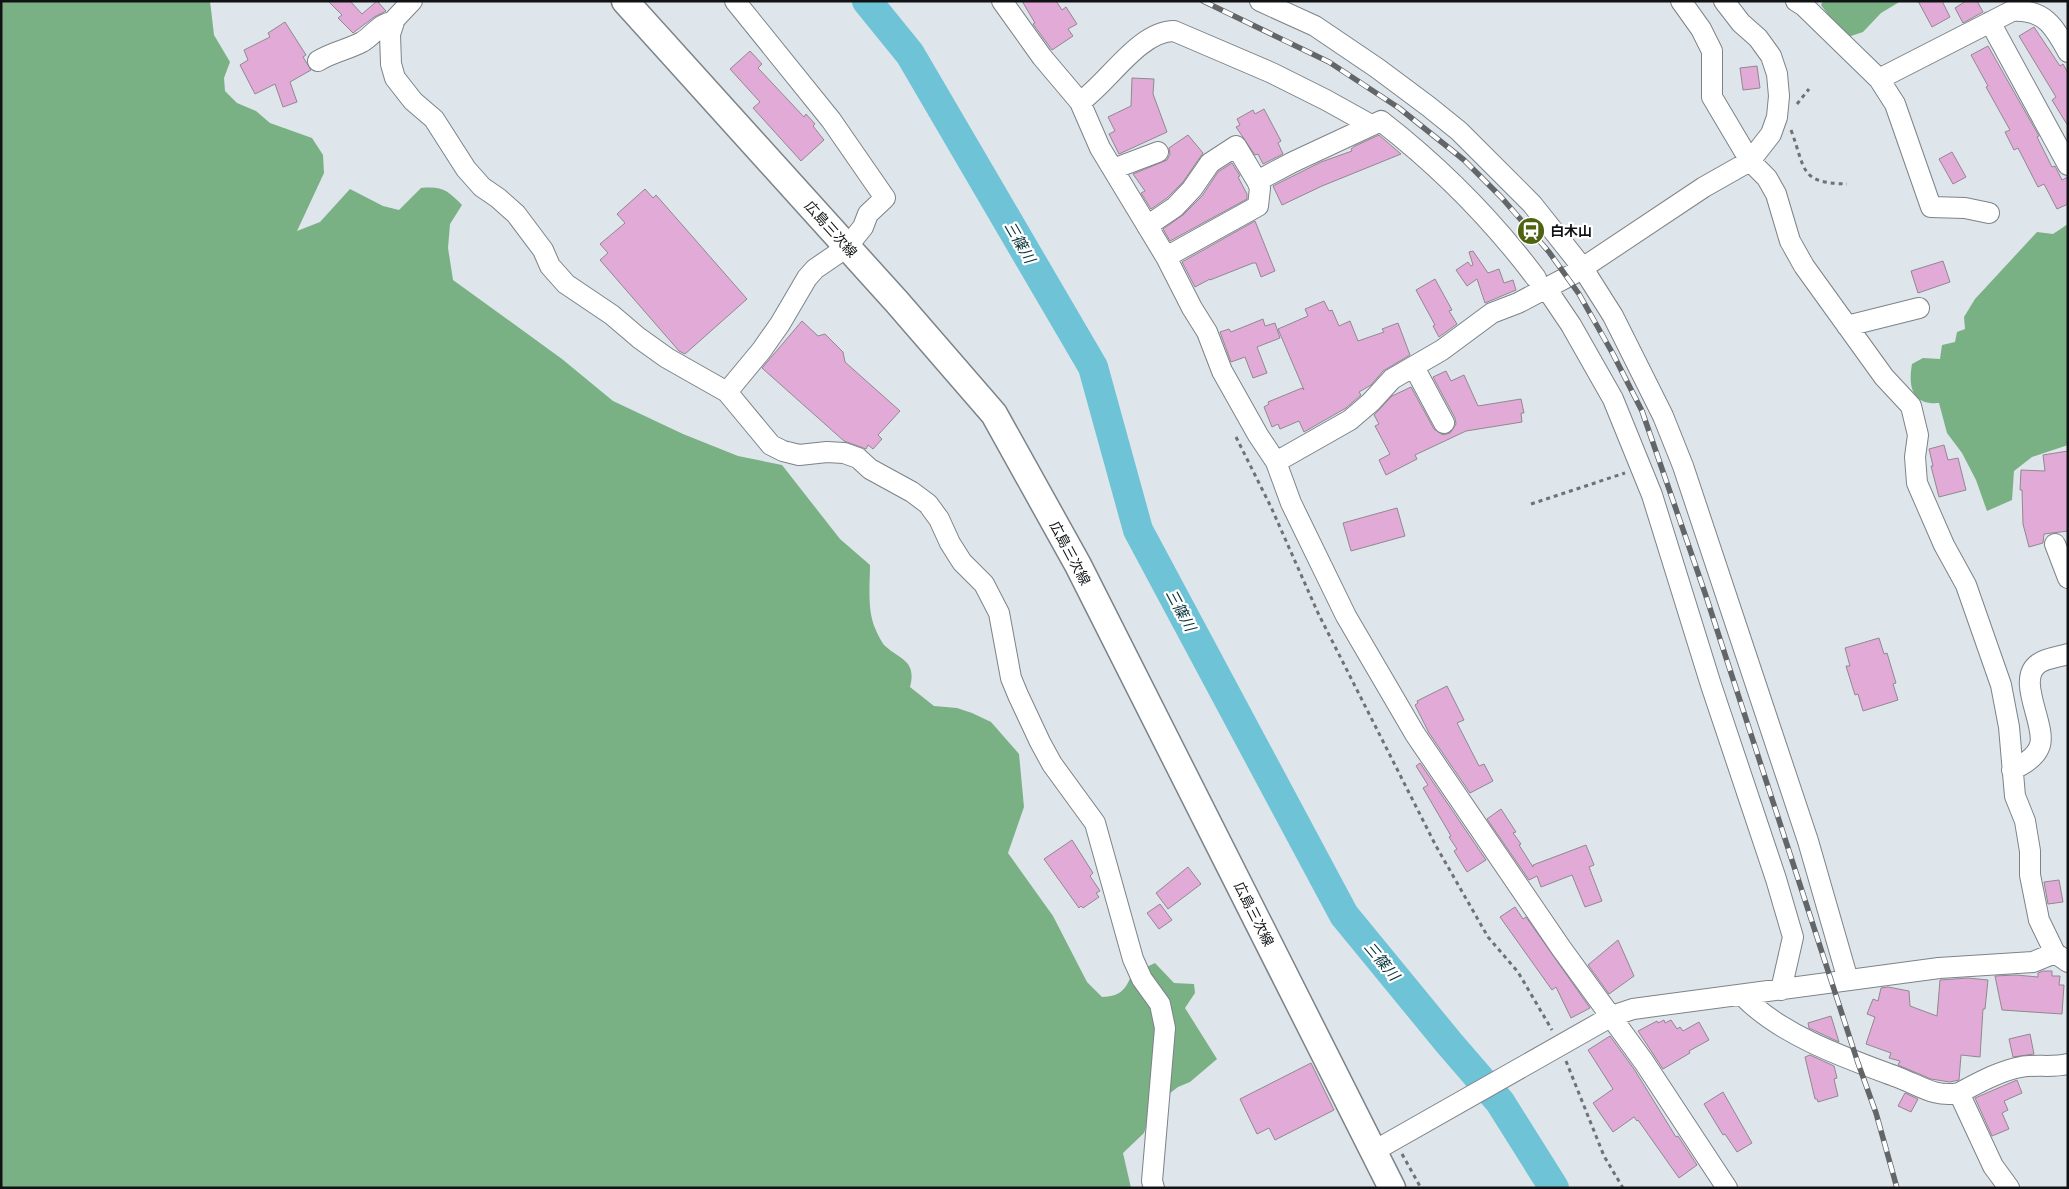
<svg xmlns="http://www.w3.org/2000/svg" width="2069" height="1189" font-family="Helvetica,'Noto Sans JP',sans-serif">
  <style>
    .forest { fill: #79b184 }
    .lines { fill: none; stroke-linecap: round; stroke-linejoin: round }
    .river { stroke: #6ec4d6; stroke-width: 30 }
    .building { fill: #e2aad7; stroke: #90898f }
    .minor-casing { stroke: #7c8389; stroke-width: 22 }
    .major-casing { stroke: #7c8389; stroke-width: 29 }
    .path { stroke: #6e7276; stroke-width: 3; stroke-dasharray: 4 4; stroke-linecap: butt }
    .minor { stroke: #fff; stroke-width: 20 }
    .major { stroke: #fff; stroke-width: 26 }
    .rail-casing { stroke: #626669; stroke-width: 5.5 }
    .rail { stroke: #fff; stroke-width: 4; stroke-dasharray: 11; stroke-linecap: butt }
    .labels { text-anchor: middle; dominant-baseline: central; stroke-width: 4.5; stroke-linejoin: round; paint-order: stroke }
    .street-label { font-size: 14px; fill: #101214; stroke: #fff }
    .poi-label { font-size: 14px; font-weight: bold; fill: #101214; stroke: #fff; text-anchor: start }
    .water-label { font-size: 15px; font-style: italic; fill: #08333b; stroke: #fff }
  </style>
  <rect width="100%" height="100%" fill="#dee5eb"/>
  <!-- forest -->
  <path class="forest" d="M1,1H210L214,35L230,62L224,78L225,91L237,103L256,111L270,123L312,138L323,155L324,173L297,231L320,222L350,189L383,206L399,210L421,188C443,186 447,190 462,205L450,224L448,248L453,280L562,359L613,401L683,434L738,456L782,465L840,539L870,565C870,585 867,609 875,628C877,633 881,641 884,645C900,660 917,660 910,687L934,706L957,708L972,713L991,722L1019,754L1024,807L1008,853L1053,916L1087,982L1102,997C1120,996 1125,991 1132,974L1155,963L1174,983L1194,984L1195,993L1185,1008L1217,1059L1190,1082L1178,1087L1153,1106L1144,1133L1123,1153L1131,1188H1Z
    M1823,1H1901L1881,13L1863,32L1845,38L1821,5Z
    M2068,224V445L2032,457L2014,471L2012,500L1987,511L1976,480L1962,453L1947,433L1939,403C1912,405 1908,387 1912,364L1923,358L1940,359L1942,345L1955,342L1957,332L1965,329L1964,317L1975,299L2037,232L2053,234Z"/>
  <g class="lines">
    <!-- river -->
    <path class="river" d="M867,1L910,54L1093,367L1138,530L1344,915L1449,1043L1500,1102L1554,1188"/>
  </g>
  <!-- building -->
  <path class="building" d="M328,1H350L362,14L377,1L386,11L374,17L353,33L338,18L342,15Z
    M1022,1H1056L1062,10L1066,7L1077,24L1068,29L1073,36L1052,50L1033,24L1035,23Z
    M1918,1H1942L1950,17L1932,27Z
    M1966,1H1977L1983,12L1963,23L1955,8Z
    M285,22L306,55L303,57L311,70L290,82L297,102L283,107L275,84L255,94L240,65L248,60L244,50L270,37L268,33Z
    M2034,27L2060,66L2063,64L2068,73V126L2052,100L2056,97L2019,36Z
    M1988,46L2039,136L2037,137L2052,167L2055,166L2062,180L2068,177V204L2057,209L2044,184L2038,187L2018,148L2014,150L2005,132L2010,130L1986,87L1988,86L1971,55Z
    M750,51L762,64L758,68L804,117L806,114L815,124L813,126L824,140L801,161L753,108L760,102L730,69Z
    M1757,66L1760,88L1743,90L1740,68Z
    M1132,78L1154,79L1153,94L1167,132L1119,154L1109,134L1115,131L1108,117L1131,106Z
    M1264,109L1281,141L1278,143L1283,154L1263,164L1258,154L1255,155L1236,127L1240,125L1237,119L1253,110L1255,114Z
    M1188,135L1203,153L1183,182L1167,198L1151,209L1141,193L1145,191L1133,174L1167,160L1170,154L1169,148Z
    M1379,135L1401,154L1322,186L1282,205L1273,186L1321,162L1352,151L1351,149L1355,146Z
    M1952,152L1966,177L1953,184L1939,159Z
    M1232,163L1240,176L1238,177L1247,194V199L1170,241L1163,229L1183,215L1202,196L1218,172Z
    M645,189L653,198L656,195L747,299L685,354L679,351L600,260L608,253L600,244L625,223L617,214Z
    M1255,221L1275,271L1261,277L1256,263H1253L1210,280V279L1195,287L1182,262Z
    M1473,251L1488,273L1499,269L1504,283L1513,280L1516,290L1485,303L1477,279L1467,286L1456,270L1468,262L1471,266L1473,265L1469,252Z
    M1943,261L1950,282L1918,293L1911,271Z
    M1435,279L1452,310L1449,311L1457,324L1439,337L1433,326L1435,325L1416,290Z
    M1324,301L1329,311L1332,310L1339,326L1350,321L1358,341L1384,332L1382,329L1398,323L1410,355L1383,371L1371,385L1359,392L1361,395L1346,408L1304,432L1299,421L1280,429L1278,424L1272,427L1264,407L1269,404L1268,402L1302,388L1304,390L1278,329L1308,316L1305,309Z
    M1263,319L1265,326L1275,323L1280,338L1257,347L1267,373L1253,378L1245,357L1231,362L1220,332L1229,329L1231,332Z
    M802,321L818,336L825,334L843,352L845,362L900,411L878,435L882,439L873,449L868,445L866,449L844,441L762,368Z
    M1446,371L1451,381L1464,375L1478,406L1521,399L1524,413H1521L1522,422L1466,431L1415,455L1417,459L1386,475L1379,460L1390,454L1375,426L1379,424L1374,415L1392,396L1411,387L1434,429L1443,435L1450,433L1456,424L1455,418L1433,377Z
    M1944,445L1948,460L1958,458L1966,490L1939,497L1931,466H1933L1929,449Z
    M2068,451V531L2044,534L2043,543L2029,547L2023,524L2022,490H2020L2021,470L2045,471L2043,455Z
    M1397,508L1405,536L1351,551L1343,523Z
    M1879,638L1884,654L1887,653L1896,683L1893,684L1898,700L1863,711L1858,694L1855,695L1846,666H1850L1845,648Z
    M1447,686L1464,720L1457,723L1479,766L1484,764L1493,781L1470,793L1429,733L1415,705L1418,703L1417,701Z
    M1420,763L1486,860L1467,872L1454,851L1457,849L1449,837L1451,836L1423,788L1428,785L1416,766Z
    M1501,809L1516,832L1513,833L1521,844L1519,845L1533,867V865L1586,845L1594,865L1589,867L1602,901L1585,907L1572,875L1541,887L1537,876L1529,880L1487,819Z
    M1072,840L1093,873L1090,876L1100,891L1096,893L1099,897L1083,908L1081,906L1079,908L1044,859Z
    M1188,867L1201,884L1168,909L1156,893Z
    M2059,880L2063,902L2048,904L2044,882Z
    M1160,904L1172,920L1159,929L1147,913Z
    M1515,907L1523,919L1526,917L1590,1008L1571,1018L1556,987L1552,990L1500,917Z
    M1618,940L1634,976L1609,994L1588,965Z
    M2043,971H2052V976H2060L2059,985H2064L2062,1014L2002,1010L1995,976L2016,975L2038,977V973Z
    M1968,978L1988,980L1985,1009H1983L1980,1057L1961,1055L1959,1080L1950,1082L1931,1079L1898,1065L1900,1061L1889,1058L1891,1053L1866,1044L1875,1017L1867,1014L1873,999L1878,1001L1881,988L1888,987L1909,991L1910,1006L1937,1016L1940,980Z
    M1831,1016L1839,1042L1809,1028L1808,1023Z
    M1664,1020L1665,1023L1671,1020L1677,1029L1680,1027L1683,1031L1699,1022L1709,1040L1689,1051L1690,1053L1663,1069L1638,1031L1657,1021L1658,1023Z
    M2030,1034L2034,1054L2013,1057L2009,1039Z
    M1610,1036L1634,1069L1676,1137L1678,1136L1697,1165L1679,1178L1638,1120L1637,1121L1634,1117L1613,1132L1593,1103L1613,1089L1588,1050Z
    M1810,1055L1834,1066L1837,1078L1834,1079L1838,1096L1818,1102L1817,1099H1815L1805,1057Z
    M1311,1063L1334,1110L1275,1140L1269,1128L1257,1134L1240,1099Z
    M2017,1080L2022,1093L2004,1101L2008,1110L2002,1113L2009,1129L1992,1136L1975,1098Z
    M1723,1092L1752,1143L1737,1152L1725,1134L1723,1135L1704,1104Z
    M1905,1093L1918,1099L1911,1112L1898,1106Z"/>
  <g class="lines">
    <defs>
      <path id="minor" d="M412,1L395,19L390,34L391,64L395,78L413,101L434,119L466,169L482,187L498,198L516,214L543,250L550,266L566,284L612,315L639,338L667,358L727,392L771,445L783,451L799,455L827,452L844,453L858,458L870,469L912,492L928,504L939,519L950,543L962,562L984,584L999,613L1011,678L1018,695L1040,742L1052,764L1095,823L1133,959L1142,979L1160,1004L1165,1028L1152,1181L1154,1188
        M1002,1L1042,57L1080,102L1100,148L1166,257L1192,308L1207,332L1222,371L1258,435L1276,462L1291,503L1346,616L1415,734L1561,948L1644,1062L1727,1188
        M1260,1L1315,26L1377,68L1428,106L1459,131L1532,204L1582,267L1613,316L1663,416L1683,466L1808,841L1848,980
        M1681,1L1701,29L1712,51V97L1750,161L1767,178L1776,194L1790,241L1804,266L1884,377L1911,406L1918,435L1915,457L1917,483L1944,545L1966,585L2001,685L2009,727L2015,796L2025,821L2030,851V875L2039,920L2055,953L2068,962
        M1796,1L1804,6L1879,79L1895,104L1931,207L1965,208L1989,213
        M1990,22L2068,165
        M318,61C332,52 347,50 362,42C374,35 379,23 394,22
        M1879,79L2012,11C2044,9 2054,26 2068,52
        M1080,102C1108,83 1139,31 1174,31L1272,73L1326,100L1371,125
        M1113,169L1158,152
        M1147,226L1175,207L1192,189L1210,163L1236,146L1257,181
        M1166,257L1258,206L1260,188L1257,181L1293,162L1381,121C1440,167 1491,218 1536,278
        M1546,288L1571,325L1613,399L1652,495L1711,685L1776,879L1793,937L1781,990
        M1847,326L1919,308
        M1414,367L1444,423
        M727,392L761,351L780,324L807,278L815,269L847,247L863,227L868,214L885,198L831,120L735,1
        M1276,462L1350,420L1371,402L1392,379L1442,350L1492,313L1518,303L1575,273L1704,187L1750,161L1771,134L1777,117L1779,96L1777,74L1771,56L1758,38L1741,23L1724,1
        M2055,544L2068,578
        M2012,770C2022,765 2036,758 2040,745C2046,724 2016,680 2038,664C2045,658 2059,657 2068,654
        M1743,996C1782,1036 1846,1058 1897,1077C1919,1085 1935,1098 1959,1093L1993,1166L2009,1188
        M1959,1093C1978,1083 1999,1071 2021,1067C2036,1064 2052,1068 2068,1064
        M1374,1151L1612,1016L1633,1009L1939,968L2033,962L2055,953"/>
      <path id="major" d="M625,1L897,302L994,414L1078,565L1392,1188"/>
    </defs>
    <!-- minor casing -->
    <use href="#minor" class="minor-casing"/>
    <!-- major casing -->
    <use href="#major" class="major-casing"/>
    <!-- path -->
    <path class="path" d="M1797,104L1809,89
      M1791,130C1806,170 1799,183 1847,184
      M1236,437L1271,507L1318,613L1436,846L1488,937L1518,972L1552,1030
      M1531,504L1625,473
      M1566,1061L1604,1156L1623,1188
      M1402,1154L1421,1188"/>
    <!-- minor -->
    <use href="#minor" class="minor"/>
    <!-- major -->
    <use href="#major" class="major"/>
    <defs>
      <path id="rail" d="M1203,1L1329,62L1399,108L1464,160L1501,197L1549,252L1579,294L1613,354L1642,411L1705,593L1858,1063L1876,1113L1897,1188"/>
    </defs>
    <!-- rail casing -->
    <use href="#rail" class="rail-casing"/>
    <!-- rail -->
    <use href="#rail" class="rail"/>
  </g>
  <!-- icons -->
  <defs>
    <symbol id="station-disc" viewBox="-11 -11 22 22"><circle r="9.5" fill="#4f6410" stroke="#fff"/><path d="M-3-6H3Q5-6 5-4V2Q5 4 3 4L4.5 6H3L1.5 4h-3L-3 6H-4.5L-3 4Q-5 4-5 2V-4Q-5-6-3-6ZM-3.5-4v3h7v-3ZM-3.5 1v1.5H-2V1ZM2 1v1.5H3.5V1Z" fill="#fff"/></symbol>
  </defs>
  <g fill-rule="evenodd">
    <use href="#station-disc" x="1515" y="215" width="32" height="32"/>
  </g>
  <g class="labels">
    <!-- street labels -->
    <g class="street-label">
      <text transform="translate(831 229) rotate(48)">広島三次線</text>
      <text transform="translate(1070 553) rotate(62)">広島三次線</text>
      <text transform="translate(1254 914) rotate(63)">広島三次線</text>
    </g>
    <!-- poi labels -->
    <g class="poi-label">
      <text x="1550" y="231">白木山</text>
    </g>
    <!-- water labels -->
    <g class="water-label">
      <text transform="translate(1020 242) rotate(60)">三篠川</text>
      <text transform="translate(1181 610) rotate(62)">三篠川</text>
      <text transform="translate(1382 961) rotate(50)">三篠川</text>
    </g>
  </g>
  <!-- border -->
  <rect width="2069" height="1189" fill="none" stroke="#101214" stroke-width="5"/>
</svg>
